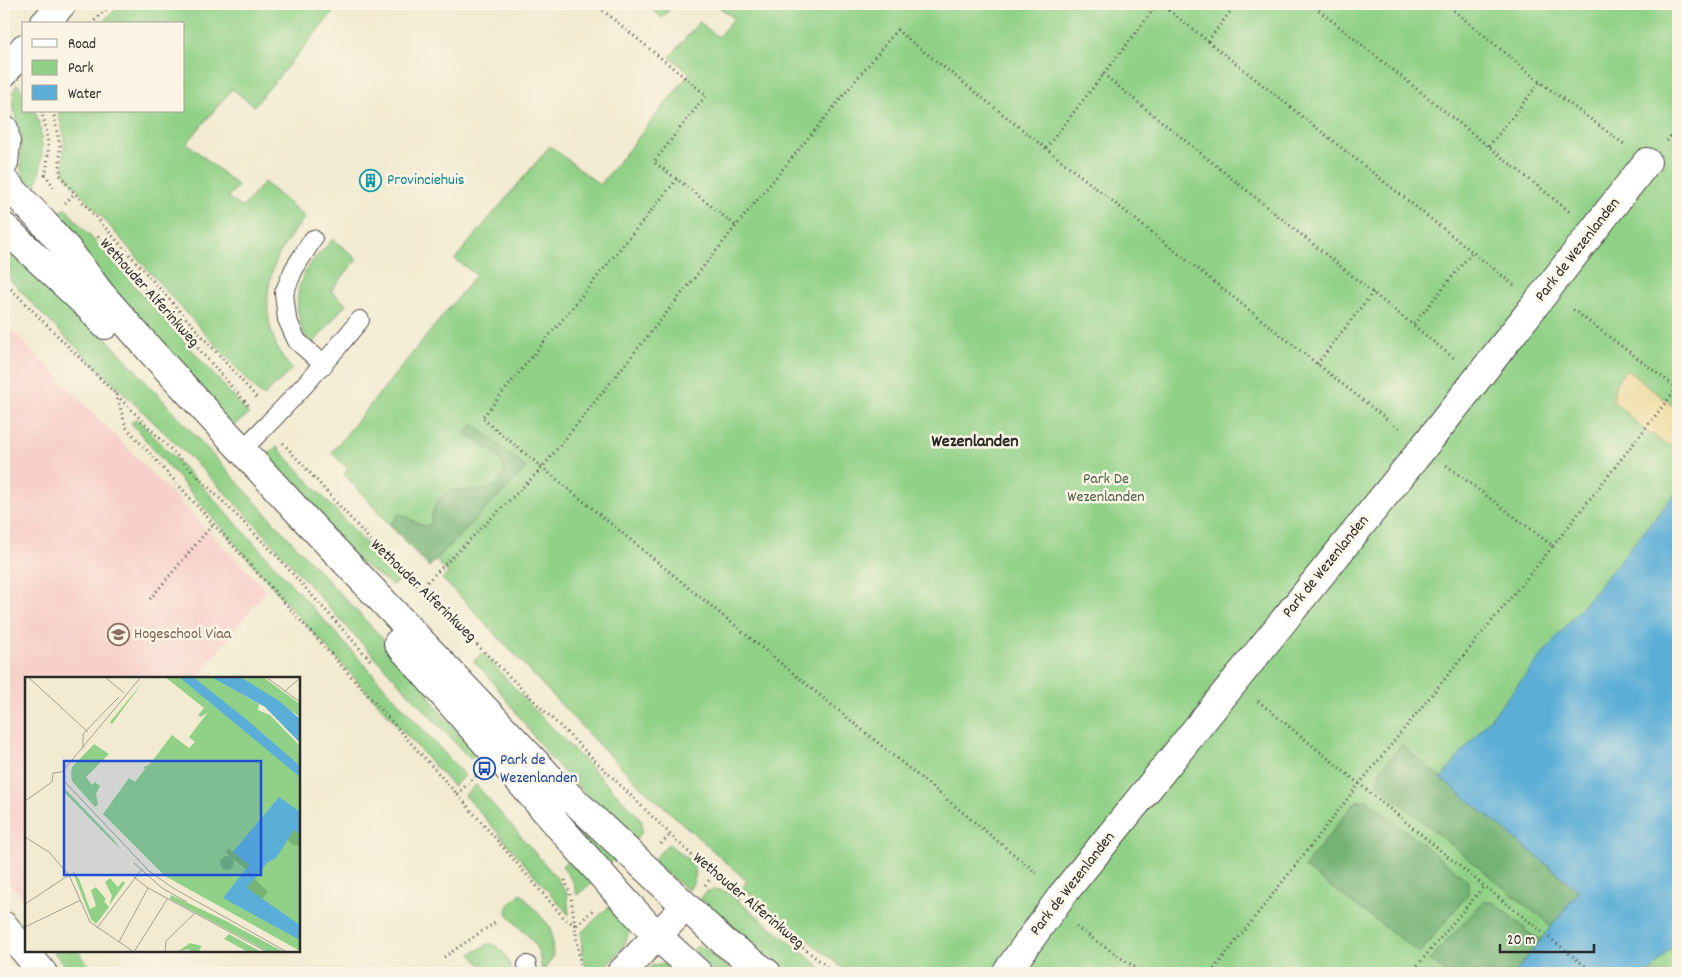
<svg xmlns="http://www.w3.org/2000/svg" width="1682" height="977" font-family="Dekko,sans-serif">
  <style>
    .built { fill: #f7d0ca }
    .green { fill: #91d187; stroke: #5e7e59 }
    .forest { fill: #74b374; stroke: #506f50 }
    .sand { fill: #eeda9e; stroke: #8c8264 }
    .water { fill: #5baed7; stroke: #436c81 }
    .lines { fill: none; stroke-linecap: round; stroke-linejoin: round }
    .lane-casing { stroke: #494844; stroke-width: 20 }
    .street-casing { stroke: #494844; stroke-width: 30 }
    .secondary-casing { stroke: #494844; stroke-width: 30 }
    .path { stroke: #494844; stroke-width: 3; stroke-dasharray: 1 4; stroke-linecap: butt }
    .lane { stroke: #fff; stroke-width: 18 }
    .street { stroke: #fff; stroke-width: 28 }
    .secondary { stroke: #fff; stroke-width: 28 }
    .labels { text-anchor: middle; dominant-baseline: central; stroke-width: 5; stroke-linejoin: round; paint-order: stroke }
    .culture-label { font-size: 16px; fill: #0d838f; stroke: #fcf5e5; text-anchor: start }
    .street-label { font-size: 16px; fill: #2b2b2b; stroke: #fcf5e5 }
    .park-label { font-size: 16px; fill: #4a5d47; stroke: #fcf5e5 }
    .education-label { font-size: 16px; fill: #785e54; stroke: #fcf5e5; text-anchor: start }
    .transit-label { font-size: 16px; fill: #164399; stroke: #fcf5e5; text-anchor: start }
    .neighbourhood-label { font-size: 18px; font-weight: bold; fill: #2b2b2b; stroke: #fcf5e5 }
    .inset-road { fill: none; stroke: #a29e8f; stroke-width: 1 }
    .view { fill: #1d4ed8; fill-opacity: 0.15; stroke: #1d4ed8; stroke-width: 2.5 }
    .inset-edge { fill: none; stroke: #2b2b2b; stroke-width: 2.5 }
  </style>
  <rect width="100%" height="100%" fill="#fcf5e5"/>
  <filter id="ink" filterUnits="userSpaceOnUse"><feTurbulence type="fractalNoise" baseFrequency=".02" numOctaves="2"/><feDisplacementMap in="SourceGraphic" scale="10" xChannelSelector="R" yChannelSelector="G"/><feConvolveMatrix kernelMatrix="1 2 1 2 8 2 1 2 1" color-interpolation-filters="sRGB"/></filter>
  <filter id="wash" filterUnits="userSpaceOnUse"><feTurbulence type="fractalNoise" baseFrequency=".0096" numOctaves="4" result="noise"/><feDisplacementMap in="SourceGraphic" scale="20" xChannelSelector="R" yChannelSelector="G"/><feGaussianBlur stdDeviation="1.12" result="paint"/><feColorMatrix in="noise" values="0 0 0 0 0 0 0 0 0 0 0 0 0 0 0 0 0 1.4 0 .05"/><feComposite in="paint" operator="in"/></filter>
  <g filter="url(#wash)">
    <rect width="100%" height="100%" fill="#f2ebd1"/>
    <!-- built -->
    <path class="built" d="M12,330L266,590L197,678H26V902L4,877V342Z"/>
    <!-- green -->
    <path class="green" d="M122,4H126L133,10L138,4H340L254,106L232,89L187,143L238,186L228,197L242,208L264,182L305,217C294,232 280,248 274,266C262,299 267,343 292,369L263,397L169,294L66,176L64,170V135L58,111H184V24H100Z
      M646,4H674L662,18Z
      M723,4H1678V973H849L742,888L747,881L645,790L594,740L461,597L442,579L448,573L396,518L390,525L344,474L348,469L332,452L476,275L455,259L550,146L600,185L690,73L670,57L699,22L718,37L734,18L720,8Z
      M17,84L24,92V111H35C45,139 44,163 34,191L31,193C17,179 22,159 21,141C20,122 7,103 17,84Z
      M65,208L249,414L232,427L53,219Z
      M333,239L357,259L331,291L346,304L311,346C295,322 292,290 309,265C316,256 325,248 333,239Z
      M16,253L88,318L304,555L415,673L439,711L476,754L470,759L343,623L258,527L200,467L47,319L4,273V263Z
      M136,418L215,500L465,776L453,786L289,606L131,423Z
      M277,447L400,580L392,585L342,549L265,457Z
      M483,653L528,703L638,816L642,822V832L631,844L581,789L551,759L489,677L474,661Z
      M531,774L619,855L605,868Z
      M476,785L556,877L567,894L569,915L465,795Z
      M668,844C685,857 706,866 689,890H688L651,862Z
      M573,857L595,880L577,895L573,882L562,866Z
      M714,889L727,892L828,973H790L700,899L706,892Z
      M521,893L551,928L553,957L542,973C541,963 540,953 535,945C527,932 513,924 506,911L509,905Z
      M615,901C619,907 625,914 627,921C634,943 612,960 598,973H592C579,961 582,949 582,932Z
      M488,944C501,943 510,962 512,973H488L471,954Z
      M697,946L703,947L734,973H713L694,956L693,950Z
      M53,951H78L95,973H70Z
      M658,964L669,965L681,973H644L652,966Z"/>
    <!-- forest -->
    <path class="forest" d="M473,424L526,468L429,567L390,525L399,514C411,516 416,526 428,526C432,522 431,517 433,511C435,503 443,494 451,490C467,490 497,495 503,474C505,469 504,464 500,460C491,450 476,442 465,434Z
      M1401,745L1579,891L1551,927L1538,913L1536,914L1378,785L1379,772Z
      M1368,800L1468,881V894L1420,953L1304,867L1356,801Z
      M1483,902H1493L1525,928V931L1541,939L1515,973H1447L1429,960Z"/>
    <!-- sand -->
    <path class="sand" d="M1626,369L1678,410V443C1668,448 1660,440 1652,435H1650L1613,401L1616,383Z"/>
    <!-- water -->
    <path class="water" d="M1678,490V939L1650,973H1515L1579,891L1441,778Z"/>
  </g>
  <g filter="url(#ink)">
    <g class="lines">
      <defs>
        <path id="lane" d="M313,239L294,269L284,293L287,319L297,341L324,365
          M242,450C284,409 323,366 360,320
          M527,965L528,973"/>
        <path id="street" d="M4,926L43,973
          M621,973L686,906
          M1006,973L1063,894L1423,448L1647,162"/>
        <path id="secondary" d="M44,24L62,4
          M4,73L24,48
          M4,129L6,143L4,163
          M4,181L43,222L68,250L100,293L150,350L307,521L553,781L724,942L767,973
          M4,227L89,307L105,325
          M398,643L615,890L657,936L698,973"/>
      </defs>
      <!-- lane casing -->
      <use href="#lane" class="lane-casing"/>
      <!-- street casing -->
      <use href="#street" class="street-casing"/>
      <!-- secondary casing -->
      <use href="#secondary" class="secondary-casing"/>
      <!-- path -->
      <path class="path" d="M595,4L706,95L654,162L690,189L736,226
        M1161,4L1514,285
        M1311,4L1570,212
        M1446,4L1540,82L1624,144
        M91,24L111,4
        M1208,41L1236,4
        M1103,74L1456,360
        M41,111C49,133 50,154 45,176
        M53,111L60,146V175L70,188L259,400
        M1667,141L1678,127
        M1489,146L1540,82
        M1046,148L1158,4
        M45,174L55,189
        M677,179L482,418L1039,875
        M65,203L74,194
        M98,236L250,407
        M4,282L273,552L372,662
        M4,295L9,288
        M1414,324L1473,251
        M1317,364L1373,292
        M116,394L126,427L457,794L564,918L576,926
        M283,443L371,541L713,876L835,973
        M1553,546L1677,388L1571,308
        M420,589L541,469L736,226L897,30L1399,429
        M150,599L214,523
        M1258,701L1484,886L1594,973
        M457,794L476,776
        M661,844L671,834
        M565,880L571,897L581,970L583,973
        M705,885L713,876
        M577,925L594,909
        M1076,927L1143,973
        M444,957L496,922
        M1211,973L1360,783L1553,546L1446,465
        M1411,973L1484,886"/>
      <!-- lane -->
      <use href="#lane" class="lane"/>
      <!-- street -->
      <use href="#street" class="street"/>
      <!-- secondary -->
      <use href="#secondary" class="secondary"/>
    </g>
  </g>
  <!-- icons -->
  <defs>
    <symbol id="building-ring" viewBox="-11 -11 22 22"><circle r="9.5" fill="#fcf5e5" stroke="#0f9aa8" stroke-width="1.5"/><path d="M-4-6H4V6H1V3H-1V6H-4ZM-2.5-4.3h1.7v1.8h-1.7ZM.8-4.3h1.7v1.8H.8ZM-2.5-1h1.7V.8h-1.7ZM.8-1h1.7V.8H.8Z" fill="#0f9aa8"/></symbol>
    <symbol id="university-ring" viewBox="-11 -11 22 22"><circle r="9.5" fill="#fcf5e5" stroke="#8d6e63" stroke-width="1.5"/><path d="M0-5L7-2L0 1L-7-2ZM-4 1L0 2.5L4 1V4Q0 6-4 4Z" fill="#8d6e63"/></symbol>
    <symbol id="bus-ring" viewBox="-11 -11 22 22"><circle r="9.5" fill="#fcf5e5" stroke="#1a4fb4" stroke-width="1.5"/><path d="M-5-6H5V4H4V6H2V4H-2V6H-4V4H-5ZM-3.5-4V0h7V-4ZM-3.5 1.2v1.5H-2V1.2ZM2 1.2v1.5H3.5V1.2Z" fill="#1a4fb4"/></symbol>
  </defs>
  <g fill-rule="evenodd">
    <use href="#building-ring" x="358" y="168" width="25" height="25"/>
    <use href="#university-ring" x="106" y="622" width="25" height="25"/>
    <use href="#bus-ring" x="472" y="756" width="25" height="25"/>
  </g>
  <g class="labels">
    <!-- culture labels -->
    <g class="culture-label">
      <text x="387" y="180">Provinciehuis</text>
    </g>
    <!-- street labels -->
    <g class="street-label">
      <text transform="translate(1578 250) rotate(-52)">Park de Wezenlanden</text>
      <text transform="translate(149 293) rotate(48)">Wethouder Alferinkweg</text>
      <text transform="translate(1326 567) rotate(-51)">Park de Wezenlanden</text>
      <text transform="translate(423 591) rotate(44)">Wethouder Alferinkweg</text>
      <text transform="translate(1073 884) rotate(-52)">Park de Wezenlanden</text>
      <text transform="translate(748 901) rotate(40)">Wethouder Alferinkweg</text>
    </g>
    <!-- park labels -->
    <g class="park-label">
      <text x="1106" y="479">Park De<tspan x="1106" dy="18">Wezenlanden</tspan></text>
    </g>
    <!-- education labels -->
    <g class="education-label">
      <text x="134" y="634">Hogeschool Viaa</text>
    </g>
    <!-- transit labels -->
    <g class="transit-label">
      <text x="500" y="760">Park de<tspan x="500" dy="18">Wezenlanden</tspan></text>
    </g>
    <!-- neighbourhood labels -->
    <g class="neighbourhood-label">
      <text x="975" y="442">Wezenlanden</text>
    </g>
  </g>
  <!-- overview -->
  <g transform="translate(25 677)">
    <rect width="275" height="275" fill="#f2ebd1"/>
    <path d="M140,0H187L234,27L233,33L245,38L275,69V274L140,199L78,137L104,101L110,105L120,92L118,90L124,88L147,58L164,71L170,65L164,60L183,35L176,40L173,38L179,31ZM215,0H238L275,27V40ZM118,5L87,47L85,45ZM69,67L84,77L61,100L67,108L70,105L75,109L71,117L73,127L70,130L47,104L46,97L47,90ZM41,113L88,162L95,172L39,115ZM47,193L54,202L65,232L71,229L66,213L71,210L81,222L79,224L84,230L71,247L66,242ZM85,201L93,210L98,204L100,206L84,229L87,219L80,205ZM146,218L201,244L259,275H244L145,222ZM204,257L233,273L232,275H223L199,262ZM165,266L177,269L173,275H165L164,272L152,275Z" fill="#91d187"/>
    <path d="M269,153L275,157V169L268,168L262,162ZM203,171L224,188L221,192L201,176ZM195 186a7 7 0 1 1 14 0a7 7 0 1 1-14 0ZM229,201L243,215L237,222L221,211Z" fill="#74b374"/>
    <path d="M154,0H168L221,42L275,89V100ZM186,0H215L253,23L274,41L275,66L240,30ZM254,120L275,135V157L269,153L251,181L242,186L222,211L275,248V263L198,221L224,188L208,175Z" fill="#5baed7"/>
    <path class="inset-road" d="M3,0L63,55M80,0L99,16M241,0L275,25M260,14L275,1M58,71V57L94,20M37,95L116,0M39,104L124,194L148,211L262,275M27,105L28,96L37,95M0,124L27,105M0,160L24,175L44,198L65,245L109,275M109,186L137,211L162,225M109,200L123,211L242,275M0,227L44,198M0,250L56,223M72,251L117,192M94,265L123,211M109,275L143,221M140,275L141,264L170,236"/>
    <path class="view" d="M39,84H236V198H39Z"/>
    <rect width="275" height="275" class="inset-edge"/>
  </g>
  <!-- margin -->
  <rect width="1682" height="977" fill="none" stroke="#fcf5e5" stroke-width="20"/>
  <!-- legend -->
  <rect x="22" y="22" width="162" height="90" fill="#fcf5e5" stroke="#a8a49b"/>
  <rect x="32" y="39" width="25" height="8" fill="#ffffff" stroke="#a8a49b"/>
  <text x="68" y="48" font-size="15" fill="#2b2b2b">Road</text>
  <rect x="32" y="60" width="25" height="15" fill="#91d187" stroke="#a8a49b"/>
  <text x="68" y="72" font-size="15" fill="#2b2b2b">Park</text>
  <rect x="32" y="85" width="25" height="15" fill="#5baed7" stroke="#a8a49b"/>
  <text x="68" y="98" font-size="15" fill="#2b2b2b">Water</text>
  <!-- scale -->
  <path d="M1500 944v8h94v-8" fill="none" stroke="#2b2b2b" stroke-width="2.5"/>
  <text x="1507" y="944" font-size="15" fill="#2b2b2b" stroke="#fcf5e5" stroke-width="4" paint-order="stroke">20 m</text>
</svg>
